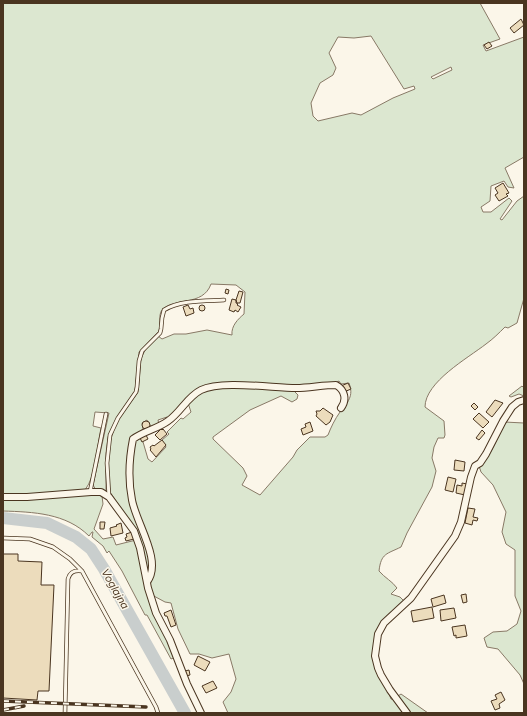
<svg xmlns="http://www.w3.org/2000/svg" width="527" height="716" font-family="Figtree,sans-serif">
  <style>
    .green { fill: #dce7d0; stroke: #887966; fill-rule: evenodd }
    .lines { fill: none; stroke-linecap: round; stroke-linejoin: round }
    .river { stroke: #c9cecd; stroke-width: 12 }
    .building { fill: #ecdcbc; stroke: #4a3520 }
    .service-casing { stroke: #4a3520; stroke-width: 4.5 }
    .minor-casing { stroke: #4a3520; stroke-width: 8 }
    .service { stroke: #fbf6e9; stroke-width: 3 }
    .minor { stroke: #fbf6e9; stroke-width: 6 }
    .rail-casing { stroke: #4a3520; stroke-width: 3.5 }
    .rail { stroke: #fbf6e9; stroke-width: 2; stroke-dasharray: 6; stroke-linecap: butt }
    .labels { text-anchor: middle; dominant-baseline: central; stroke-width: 3; stroke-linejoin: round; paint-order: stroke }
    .water-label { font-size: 11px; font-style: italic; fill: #4a3520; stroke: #fbf6e9 }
  </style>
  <rect width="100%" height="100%" fill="#fbf6e9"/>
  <!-- green -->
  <path class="green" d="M3,3H480L500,39L483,45L486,51L524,37V157L505,168L514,188L508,187L504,181L491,186L490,201L481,207L483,212H491L509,198L512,201L500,219L502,220L517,201L524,196V298L517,323L508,328L505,327C499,333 493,339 486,344C468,358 425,382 425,407L444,421L445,435L444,438H438L434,447L432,458L436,471L432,487L407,533L401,547C387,554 381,553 379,571C385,578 392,581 397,588L391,594L400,597L404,601C397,608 387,615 382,623C372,638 372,658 379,674C383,682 388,690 391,699L396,700L405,713H228L223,702L231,692L236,679L229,654L212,658L199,654H190L178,629L171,603L165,602L152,595L150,586L153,573L150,552L146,534L133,501L131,477L134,440L141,435L148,459L152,462L166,447L162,440L169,434L167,432L181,418L183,419L191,412L188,403C192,398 197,393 202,390C221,381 271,389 293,390L298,395L297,399L292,402L281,396L250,410L213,437V439L243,468L247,476L242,485L260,495L293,457L297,450L310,437H325L328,435C331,427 335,419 340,412C348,402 354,396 349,383L341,384L339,381L333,384L295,387L241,384L212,385L202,388L196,391L169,418L167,417L158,420L159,425L151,427L147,420L142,423L143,429C127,441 129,444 128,464C128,478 127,493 131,507C137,526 154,552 150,572H147L136,531L110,492L108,472L109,451L110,442L116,423L138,392L141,358L148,345L158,336L162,339L174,334H186L207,330L232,335C231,326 238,319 244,314L245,292L236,285L211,284C203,307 173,297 162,310C158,315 161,325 159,331L139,352L135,391L119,415L108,437L106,453V491L105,493L96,490L93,485L109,413L95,412L93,426L101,428C97,446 96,476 85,490L69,493L3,495ZM371,36L404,89L414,86L415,89L393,98L361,115L352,113L318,121L313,116L311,103L320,83L333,75L336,68L329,53L338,37L354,38ZM451,67L452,70L433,79L431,77Z
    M522,386L524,388V396L519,394L511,397L509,396Z
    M504,422L524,423V684L520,675L498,649L487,647L484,638L493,632L507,631L517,624L521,611L515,596V550L506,544L502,532L506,512L493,485L481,472L479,466C492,455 498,437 504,422Z
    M95,494L102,496L103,504L94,529L103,539L113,537L116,545L136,540L147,589L176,657L171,659L147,615H145L122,571L109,551L107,553L103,546L92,537L93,532H92L89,536C66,513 33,512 3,511V499Z
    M401,694L428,713H410L398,696Z"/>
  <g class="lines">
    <!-- river -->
    <path class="river" d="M3,518L47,523L76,537L91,549L104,569L185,713"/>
  </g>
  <!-- building -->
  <path class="building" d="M521,19L524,25L514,33L510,28Z
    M489,42L492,46L487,49L484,45Z
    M503,183L509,193L506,194L508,196L499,201L495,195L498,193L495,188Z
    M226,289L229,290L228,294L225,293Z
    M239,291L243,292L240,303H237L236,300Z
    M232,299L236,300V303L238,304L237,305L241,307L238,312L235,310L234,312L229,310Z
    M188,305L190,309L193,308L194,313L186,316L183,307Z
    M199 308a3 3 0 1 1 6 0a3 3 0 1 1-6 0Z
    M348,383L351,389L344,392L341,386Z
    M495,400L503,403L492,417L486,412Z
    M474,403L478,407L475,410L471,406Z
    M323,408L333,415L330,422L326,425L316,416L317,414L316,411H320Z
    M479,413L489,422L483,428L473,419Z
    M142 425a4 4 0 1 1 8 0a4 4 0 1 1-8 0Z
    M310,422L313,431L303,435L301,429L306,427L305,424Z
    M161,429L162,430L163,429L167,434L160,440L155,435Z
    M482,430L485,433L479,440L476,438Z
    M146,435L148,439L142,442L140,438Z
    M162,440L166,445L156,457L150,450L151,449L150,447L153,445L154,446Z
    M455,460L465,462L464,471L454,470Z
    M448,477L456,479L453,492L445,490Z
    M462,483L467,484L465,495L456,493L457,485L462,486Z
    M468,508L475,509L473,517L478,518L477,521L473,520L472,525L465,523Z
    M100,522H105L104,529H100Z
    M121,523L123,533L111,536L110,528L117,526L116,525Z
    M132,532L134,539L126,541L125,538L127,537L126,534Z
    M3,554H18V561L42,562L41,585H54L49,691H38L37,700L3,698Z
    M466,594L467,602L463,603L461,595Z
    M444,595L446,603L433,607L431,599Z
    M432,607L434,618L413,622L411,611Z
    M454,608L456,618L441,621L440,610Z
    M171,610L176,625L171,627L167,616H165L164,613Z
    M465,625L467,636L456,638V635L454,636L452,627Z
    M198,656L210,662L205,671L194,665Z
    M189,670L190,675L186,676L185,671Z
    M213,681L217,688L206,693L202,686Z
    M501,692L505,700L499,704L500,708L495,710L491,701L497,699L495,695Z"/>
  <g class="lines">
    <defs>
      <path id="service" d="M90,492L106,414
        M109,497L107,463L110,435L118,418L136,392L137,387L139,361L142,351L160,333L161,329L162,318L164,310C180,300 205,301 224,300
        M3,538L30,539L53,547L70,559L82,571L156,707L158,713
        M65,713L68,579C70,572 74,570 82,571"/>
      <path id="minor" d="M3,497H27L91,492H101L109,497L134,531L140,548L148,588L156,613L170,640L187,684L201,713
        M147,582C163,561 136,523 132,500C128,480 129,459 133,439C144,431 157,429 168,421C181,412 187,397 201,390C221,380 273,388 296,388C309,388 323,385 336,385C345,390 347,400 341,408
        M407,713L390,690L381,675L378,668L375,656L378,634L384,623L411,598L455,536L461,522L471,477L475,466L480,463L486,454L503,421L512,407L518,402L524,400"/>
    </defs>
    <!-- service casing -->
    <use href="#service" class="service-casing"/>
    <!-- minor casing -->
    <use href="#minor" class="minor-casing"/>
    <!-- service -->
    <use href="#service" class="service"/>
    <!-- minor -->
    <use href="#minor" class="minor"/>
    <defs>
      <path id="rail" d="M3,701L146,707
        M3,710L24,706"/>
    </defs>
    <!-- rail casing -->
    <use href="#rail" class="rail-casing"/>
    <!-- rail -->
    <use href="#rail" class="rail"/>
  </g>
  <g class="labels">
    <!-- water labels -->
    <g class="water-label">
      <text transform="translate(115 589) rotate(60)">Voglajna</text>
    </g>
  </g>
  <!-- border -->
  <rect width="527" height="716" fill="none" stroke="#4a3520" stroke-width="8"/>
</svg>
